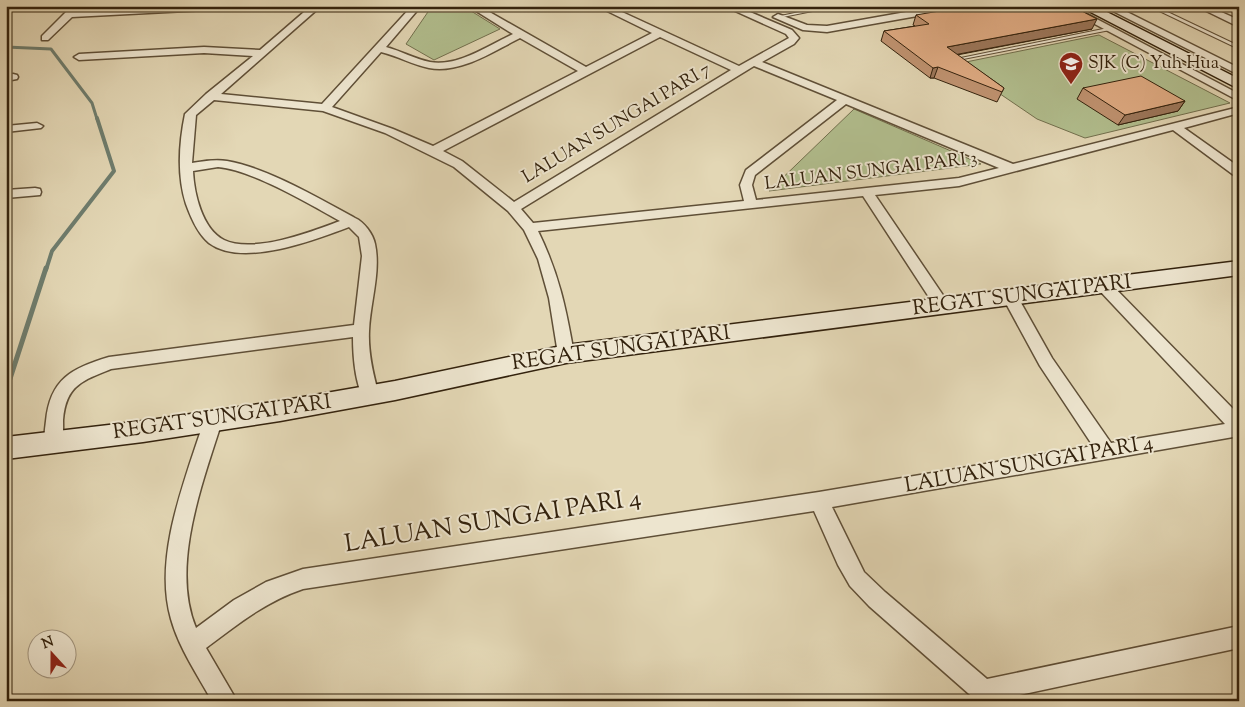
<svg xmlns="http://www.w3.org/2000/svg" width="1245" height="707" font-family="'Sorts Mill Goudy',serif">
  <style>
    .green { fill: #b2bf8f; stroke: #72704e }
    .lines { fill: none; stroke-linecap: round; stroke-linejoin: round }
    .stream-far2 { stroke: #6e7d6e; stroke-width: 3 }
    .stream-far1 { stroke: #6e7d6e; stroke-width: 4 }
    .stream { stroke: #6e7d6e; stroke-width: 5 }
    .service-casing { stroke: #5f4f37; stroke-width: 2 }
    .minor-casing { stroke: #5f4f37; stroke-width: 3 }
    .secondary-casing { stroke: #33220d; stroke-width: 3 }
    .service { fill: #ede5cf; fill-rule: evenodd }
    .minor { fill: #ede5cf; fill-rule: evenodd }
    .secondary { fill: #ede5cf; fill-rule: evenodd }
    .wall { fill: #c19472; stroke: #33220d }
    .shaded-wall { fill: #9d785c; stroke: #33220d }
    .building { fill: #e0ac84; stroke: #33220d }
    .labels { text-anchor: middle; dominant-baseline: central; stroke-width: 4; stroke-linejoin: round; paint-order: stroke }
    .far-poi-label { font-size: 18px; fill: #33220d; stroke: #ede5cf; text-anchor: start }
    .far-street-label { font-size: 18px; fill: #33220d; stroke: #ede5cf }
    .street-label { font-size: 21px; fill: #33220d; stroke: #ede5cf }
    .near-street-label { font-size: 25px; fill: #33220d; stroke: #ede5cf }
  </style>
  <rect width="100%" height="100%" fill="#e3d7b5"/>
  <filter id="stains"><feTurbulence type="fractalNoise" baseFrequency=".004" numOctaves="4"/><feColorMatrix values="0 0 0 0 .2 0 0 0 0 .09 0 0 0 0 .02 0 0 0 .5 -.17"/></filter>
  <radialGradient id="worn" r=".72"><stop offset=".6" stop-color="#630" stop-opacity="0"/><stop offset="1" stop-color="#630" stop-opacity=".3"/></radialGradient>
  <!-- green -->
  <path class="green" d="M432,6H463L500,29L434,60L406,44Z
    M1099,35L1230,103L1085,138L1037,119L956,64Z
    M854,109L981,164L769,191Z"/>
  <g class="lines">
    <!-- stream-far2 -->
    <path class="stream-far2" d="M6,47L51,49L92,103L97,119"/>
    <!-- stream-far1 -->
    <path class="stream-far1" d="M46,270L52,251L114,171L97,118"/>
    <!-- stream -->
    <path class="stream" d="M6,391L46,268"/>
    <defs>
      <path id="service" d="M827,6H837L778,18L776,17Z
        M1149,6H1155L1239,46V49Z
        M1108,28H1110V30L953,61L951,60Z"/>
      <path id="minor" d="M72,6H81L77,11L167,6H229L225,9L72,17L48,40H42V36Z
        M311,6H321L221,94L322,104L412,6H421L386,47C401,51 415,59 430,62C458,67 489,45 513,34L468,6H479L586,67L652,33L597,6H609L739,66L789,38L786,34L724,6H736L792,30L799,38L794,44L762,62L1013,164L1239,107V113L1184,128L1239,167V177L1235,176L1173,130L959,186L875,195L951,307L948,311L943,312L938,311L863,196L538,231C559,274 566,308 574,354L572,358L566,360L560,358L558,354L549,298L538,259L524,230L508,211L454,167L385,133L323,111L214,100L196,115L192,163C204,161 215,159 227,161C268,168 318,198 355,218C364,222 373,234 375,244C381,272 370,303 369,331C368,353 373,374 379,395L376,400L370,402L364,400C355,382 353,356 353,337L111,369C82,381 66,385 63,420C63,429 64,439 59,447L53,450L47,447C43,439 45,430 46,421C50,379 72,368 109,357L354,325L362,256L359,237L349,227C315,240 242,268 209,243C198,234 191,218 186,204C177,176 179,143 185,114L206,94L253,56L204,53L79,60L74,57L79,54L204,47L260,50ZM660,37L731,70L514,202L462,161L443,151ZM520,38L578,71L433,146L393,129L332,107L381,52C398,56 413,65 429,68C460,74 494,51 520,38ZM754,66L837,100L746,170L740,185L744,201L533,223L521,209ZM846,104L999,168L959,178L756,200L752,185L755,175ZM218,167C252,170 310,204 340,221C311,232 253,254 224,240C202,229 194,193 193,171Z
        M940,6H961L957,9L827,32L803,30L773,17L778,14L807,25L827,26Z
        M1061,6H1072L1239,94V101Z
        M1103,6H1115L1239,68V75Z
        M1196,6H1208L1239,20V27Z
        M13,74L17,75L18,77L17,79L6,81V75Z
        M37,123L43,126L41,128L6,132V126Z
        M35,188L40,189L41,192L40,195L6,198V190Z
        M1104,281L1109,282L1239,415V436L832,507L864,572L885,592L987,679L1239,626V648L1005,698L1007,701H977L869,606L850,586L838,565L814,511L303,589C265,602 238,624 206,648L237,701H212C197,674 179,648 171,619C153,557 185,480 204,421L207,416L213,414L219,416L222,421C203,482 170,566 196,628L234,600L266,582L303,569L819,492L1093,446L1040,366L1003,298L1006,294L1011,293L1016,294L1052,358L1111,443L1225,424L1099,290L1097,286L1099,282Z"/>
      <path id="secondary" d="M1079,6H1095L1239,79V89Z
        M1239,261V275L566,363L395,400L280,421L143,442L6,459V437L143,421L280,401L395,381L566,345Z"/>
    </defs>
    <!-- service casing -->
    <use href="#service" class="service-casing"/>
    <!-- minor casing -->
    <use href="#minor" class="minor-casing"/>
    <!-- secondary casing -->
    <use href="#secondary" class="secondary-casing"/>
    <!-- service -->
    <use href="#service" class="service"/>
    <!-- minor -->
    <use href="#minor" class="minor"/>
    <!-- secondary -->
    <use href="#secondary" class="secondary"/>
  </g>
  <!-- wall -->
  <path class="wall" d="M916,15L1092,29L957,55L1004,88L997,102L934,78H930L881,41L884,31L915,26L913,25Z
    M1083,88L1185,101L1178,111L1118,125L1077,99Z"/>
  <!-- shaded-wall -->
  <path class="shaded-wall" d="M1097,19L1092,29L943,57L947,47Z
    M938,67L934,78H930L933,68Z
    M1185,101L1178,111L1118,125L1125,115Z"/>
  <!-- building -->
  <path class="building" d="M969,6H1072L1097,19L947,47L1004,88L1002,92L938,67L933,68L884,31L929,24L916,15Z
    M1141,76L1185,101L1125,115L1083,88Z"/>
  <!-- icons -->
  <defs>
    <symbol id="school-pin" viewBox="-11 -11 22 30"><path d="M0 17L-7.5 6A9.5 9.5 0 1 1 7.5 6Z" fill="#8f2418" stroke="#ede5cf"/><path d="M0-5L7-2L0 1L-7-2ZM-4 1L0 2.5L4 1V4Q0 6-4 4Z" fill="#fff"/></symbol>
  </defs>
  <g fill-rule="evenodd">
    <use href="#school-pin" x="1057" y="50" width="28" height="38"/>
  </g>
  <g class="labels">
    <!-- far-poi labels -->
    <g class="far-poi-label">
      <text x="1088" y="64">SJK (C) Yuh Hua</text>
    </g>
    <!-- far-street labels -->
    <g class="far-street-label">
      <text transform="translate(617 124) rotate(-31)">LALUAN SUNGAI PARI 7</text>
      <text transform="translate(871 172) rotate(-7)">LALUAN SUNGAI PARI 3</text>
    </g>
    <!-- street labels -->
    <g class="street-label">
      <text transform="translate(1022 296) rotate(-7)">REGAT SUNGAI PARI</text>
      <text transform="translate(621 349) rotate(-8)">REGAT SUNGAI PARI</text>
      <text transform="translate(222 418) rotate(-8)">REGAT SUNGAI PARI</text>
      <text transform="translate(1029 465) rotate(-10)">LALUAN SUNGAI PARI 4</text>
    </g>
    <!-- near-street labels -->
    <g class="near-street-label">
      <text transform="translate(493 522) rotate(-9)">LALUAN SUNGAI PARI 4</text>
    </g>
  </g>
  <!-- margin -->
  <rect width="1245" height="707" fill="none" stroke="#e3d7b5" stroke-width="25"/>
  <rect x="8" y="8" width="1230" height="692" fill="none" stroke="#33220d" stroke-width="2.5"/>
  <rect x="12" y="12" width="1220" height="682" fill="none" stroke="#33220d"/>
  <!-- north arrow -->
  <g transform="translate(52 654) rotate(339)"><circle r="24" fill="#ede5cf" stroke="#a39781"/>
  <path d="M0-4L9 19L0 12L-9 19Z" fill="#8f2418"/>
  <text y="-8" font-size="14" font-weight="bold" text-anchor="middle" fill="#33220d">N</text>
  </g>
  <rect width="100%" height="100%" filter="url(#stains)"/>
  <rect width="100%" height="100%" fill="url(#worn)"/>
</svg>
